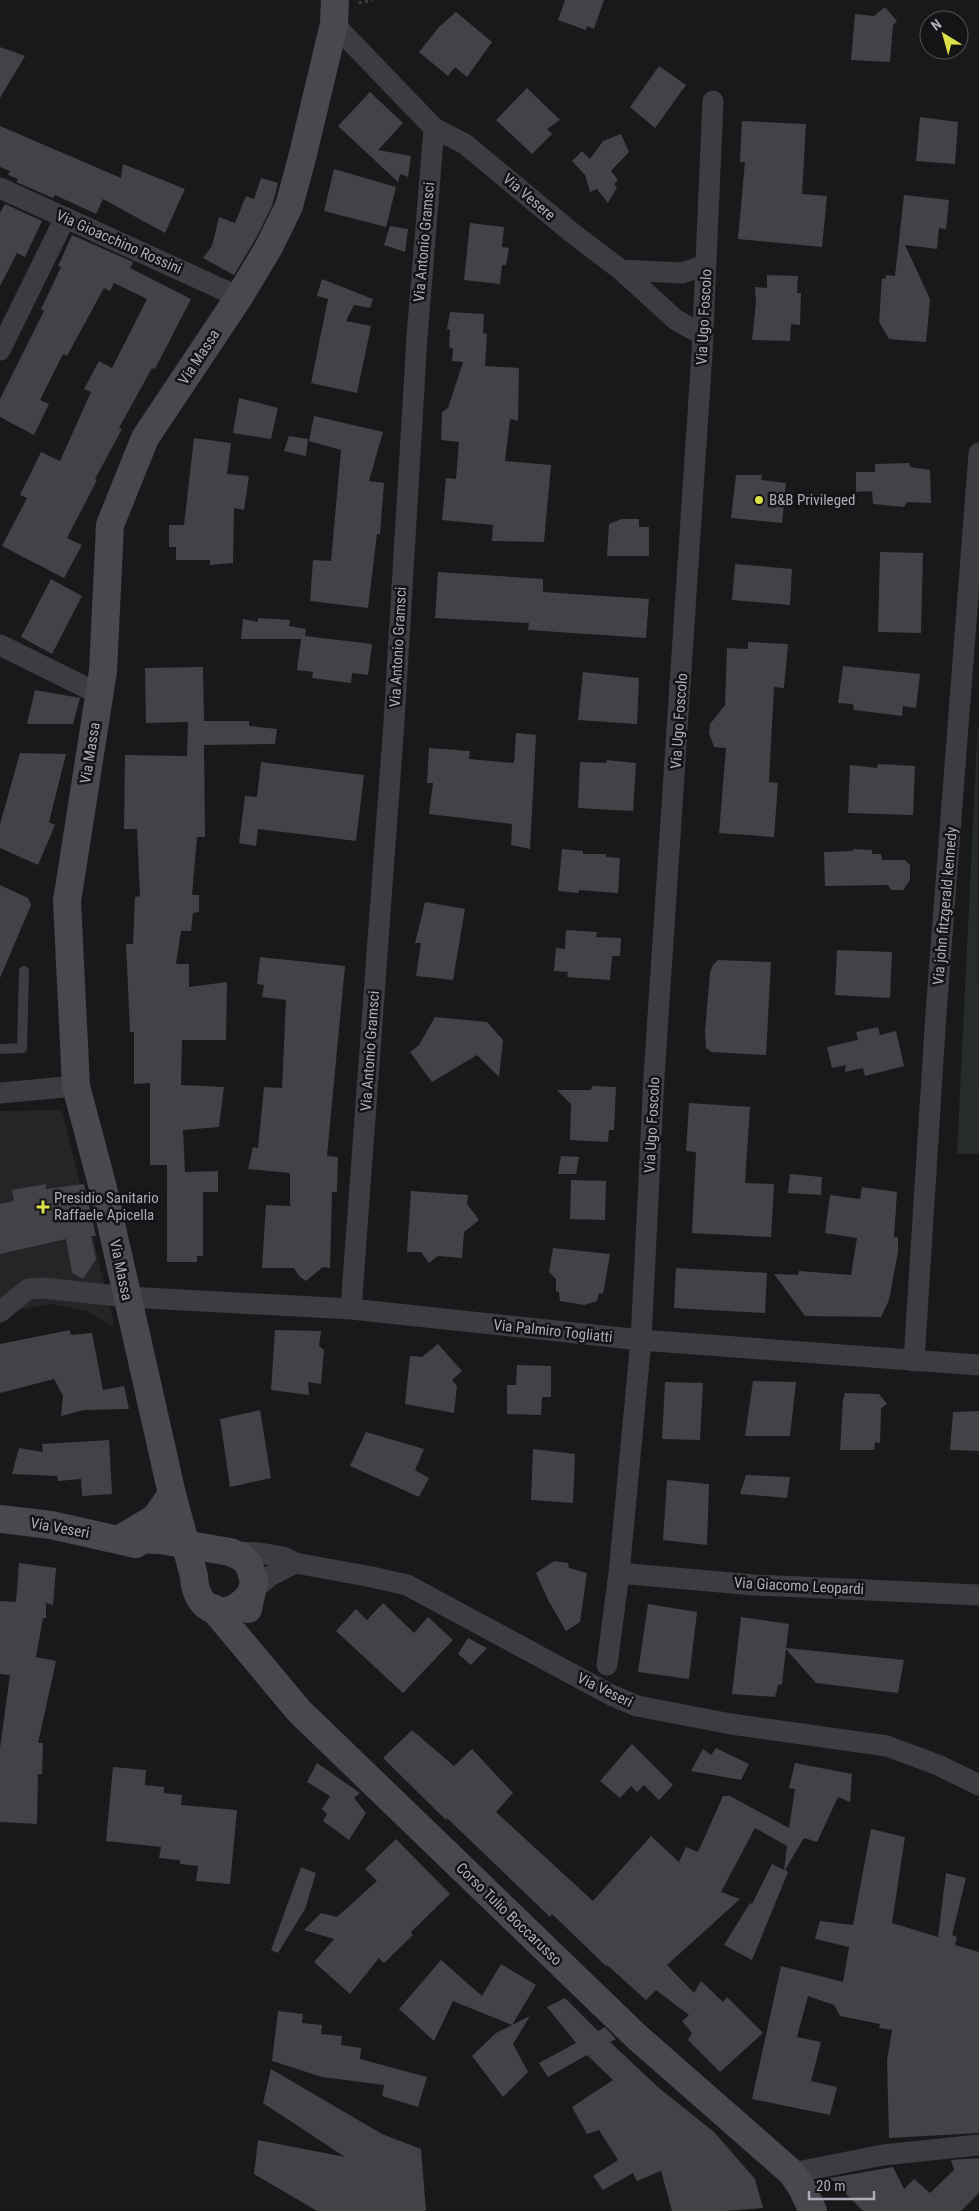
<svg xmlns="http://www.w3.org/2000/svg" width="979" height="2211" font-family="'Roboto Condensed',sans-serif">
  <style>
    .built { fill: #252427 }
    .green { fill: #252c29 }
    .building { fill: #434247 }
    .lines { fill: none; stroke-linecap: round; stroke-linejoin: round }
    .path { stroke: #404046; stroke-width: 3; stroke-dasharray: 2.5 4; stroke-linecap: butt }
    .lane { stroke: #3d3c41; stroke-width: 10 }
    .street { stroke: #3d3c41; stroke-width: 21 }
    .secondary { stroke: #49484e; stroke-width: 28 }
    .poi-dot { fill: #dce04b; stroke: #141315; stroke-width: 2 }
    .labels { text-anchor: middle; dominant-baseline: central; stroke-width: 5; stroke-linejoin: round; paint-order: stroke }
    .street-label { font-size: 15px; fill: #adacb8; stroke: #141315 }
    .poi-label { font-size: 15px; fill: #adacb8; stroke: #141315; text-anchor: start }
  </style>
  <rect width="100%" height="100%" fill="#19181a"/>
  <!-- built -->
  <path class="built" d="M62,1110L115,1328L87,1311L51,1304L15,1311L0,1323V1111Z"/>
  <!-- green -->
  <path class="green" d="M978,720L979,1154H957Z"/>
  <!-- building -->
  <path class="building" d="M565,0H604L594,29L587,26L586,30L558,20Z
    M885,7L897,21L893,25L890,62L851,60L855,14L874,16Z
    M456,12L492,42L467,77L455,67L448,76L419,52L439,27Z
    M0,47L25,56L0,98Z
    M659,66L686,85L655,128L630,107Z
    M527,88L560,120L547,129L552,134L532,154L496,120Z
    M370,92L403,123L378,150L411,156L408,177L400,174L398,182L338,126Z
    M920,117L958,122L955,164L916,161Z
    M742,121L806,124L802,194L827,196L822,247L738,239L745,162H740Z
    M0,126L121,178L123,164L185,189L165,233L103,199L96,214L55,195L53,198L16,182L18,179L8,175L10,171L0,167Z
    M621,134L629,152L611,171L618,180L614,184L617,187L608,203L597,189L590,192L585,175L572,161L582,151L590,159L603,141Z
    M334,169L396,187L386,227L324,211Z
    M261,178L278,183L272,206L255,240L234,275L203,258L212,246L219,217L235,223L246,196L254,199Z
    M904,195L949,200L946,229L939,228L937,249L905,245L930,299L926,342L889,339L879,322L882,278L885,279L886,275L895,276Z
    M5,204L42,221L25,257L17,253L0,286V213Z
    M470,223L504,227L502,247L509,248L506,265H502L500,284L464,280Z
    M390,226L408,229L405,252L384,245Z
    M72,235L133,262L130,268L191,299L155,369L152,368L119,428L122,429L95,479L97,480L67,538L82,545L64,578L2,546L27,498L20,495L41,452L60,461L91,392L84,389L99,361L112,368L147,299L114,283L110,291L104,288L67,356L63,354L40,400L49,404L34,435L0,417V399L44,311L41,309L61,267L58,266Z
    M767,275L798,276L797,293H801L800,325L791,324L790,341L752,340L756,302L755,287L767,288Z
    M322,279L373,299L370,308L354,305L346,321L371,326L357,393L311,383L328,299L317,296Z
    M450,312L484,314L483,333L487,334L485,366L519,368L518,421L510,419L505,461L551,465L544,542L492,541L493,525L442,520L446,478L456,479L459,442L441,440L442,412L448,408L463,362L452,361L453,349L449,347L450,330L447,329Z
    M239,398L278,408L271,439L233,433Z
    M314,416L383,432L369,481L384,483L380,534H377L368,608L310,601L313,560L331,561L341,450L309,441Z
    M289,436L308,439L306,456L284,451Z
    M194,438L231,443L227,474L249,476L244,510L234,508L233,563L210,565V560H176V547H169V525H184Z
    M909,463L910,467L930,470L931,503L907,502L904,507L873,504L872,491L856,492V472H875V464Z
    M736,475H762L761,480L786,483L782,523L731,518Z
    M622,519H639V527H649V556H607L609,524Z
    M880,552L923,553L921,633L878,632Z
    M735,564L792,569L790,605L732,600Z
    M438,572L543,579V592L649,599L646,638L528,630L529,623L435,618Z
    M51,579L82,596L52,654L21,637Z
    M258,618L290,620L289,626L306,629L305,636L372,644L368,675L352,673L351,683L312,678L313,672L297,670L301,639H241L243,619L258,622Z
    M748,642L788,644L784,688L774,687L769,782L778,783L774,837L719,833L726,748L714,747L709,733L710,724L725,705L727,648L748,649Z
    M843,666L920,674L916,708L903,706L902,716L854,710L853,704L838,703Z
    M203,667L204,721H249V726L277,729L275,744L204,745L205,837H197L192,895H199V912L193,913L191,931H181L176,964H189V987L227,982L226,1040H182L181,1085L224,1087L219,1127L183,1130L185,1172L218,1171V1192H203V1256H197V1262H167V1165H150V1083L134,1084V1032H130L126,944H133L135,897L140,896L137,829H124L125,755L187,756L188,722L146,723L145,668Z
    M583,672L639,678L637,724L578,720Z
    M35,690L80,698L73,724H27Z
    M516,733L536,735L530,849L511,845L512,824L429,814L433,783H427L429,748L470,751L469,759L514,763Z
    M20,753L66,754L49,822L55,825L38,865L0,848V824Z
    M607,760L636,763L633,811L578,808L580,762L606,763Z
    M261,762L364,775L356,841L258,829L256,846L239,843L245,796L257,797Z
    M878,764L915,766L913,815L848,813L850,765L877,768Z
    M562,849L583,851V854H606V857L620,858L618,893L579,890V893L558,891Z
    M854,849L872,850V854H881L882,860H905L910,865V880L903,890H891L888,885L825,886L824,852L852,851Z
    M0,885L28,898L31,905L0,978Z
    M425,902L465,909L453,980L416,976L421,943H415Z
    M566,930L597,932L596,937L621,938L620,956H612L610,980L567,977L568,972L554,971L556,948L565,949Z
    M837,950L892,952L890,998L835,995Z
    M260,957L345,966L327,1156L338,1157L337,1192H332L330,1268L323,1267L306,1281L299,1276L294,1268H262L266,1205L290,1206V1173L248,1169L253,1147L258,1148L264,1087L282,1088L286,1000L262,997L264,985L257,984Z
    M718,960L771,962L766,1055L711,1052L706,1048L705,1031L710,973L713,965Z
    M435,1017L487,1022L503,1040L499,1077L477,1055L432,1082L410,1052L419,1045Z
    M878,1027L880,1035L896,1031L904,1066L865,1076L863,1068L845,1072L846,1065L832,1068L827,1047L858,1040L856,1032Z
    M592,1086L616,1087L614,1130H609L608,1142L570,1140L571,1104L557,1090H591Z
    M689,1103L750,1107L745,1183L774,1184L771,1237L692,1233L696,1152L686,1151Z
    M561,1156L579,1157L576,1174H558Z
    M790,1174L822,1177L821,1195L788,1193Z
    M571,1180L606,1181L605,1220L570,1219Z
    M46,1184V1189L84,1184L96,1236H91L96,1259L83,1279L72,1273L66,1239L0,1254V1204L14,1201L12,1190Z
    M862,1187L897,1192L894,1237H898V1252L889,1300L881,1317L805,1316L774,1274L798,1275L799,1271L851,1275L857,1238L825,1233L830,1195L860,1199Z
    M411,1191L468,1195L467,1204L479,1220L464,1232L462,1258L438,1256L429,1263L421,1252H407Z
    M553,1248L610,1254L603,1294L599,1293L597,1301L584,1305L560,1301L559,1292L556,1291V1279L549,1272Z
    M676,1268L767,1273L765,1313L674,1308Z
    M70,1330L71,1335L92,1333L103,1390L124,1386L129,1409L84,1410L61,1416L63,1396L54,1379L0,1393V1344Z
    M275,1330L321,1331L319,1346L324,1350L321,1384L308,1382L309,1395L271,1390Z
    M438,1344L462,1371L452,1380L457,1386L454,1413L405,1404L410,1356L422,1357Z
    M517,1365L551,1366V1397H542L541,1415L507,1414V1385H516Z
    M753,1381L796,1382L790,1436H745Z
    M665,1382L703,1383L700,1440L662,1439Z
    M845,1393L879,1394L887,1404L881,1408L880,1443L875,1442L874,1450H840L843,1400Z
    M260,1410L271,1478L230,1487L220,1419Z
    M979,1411V1451L950,1450L953,1412Z
    M366,1432L424,1449L415,1470L429,1478L419,1497L350,1466Z
    M109,1440L112,1494L82,1496L81,1479L58,1481L57,1476L12,1474L19,1448L43,1452L42,1444Z
    M533,1449L575,1454L573,1503L531,1500Z
    M746,1475L790,1477L787,1498L740,1494Z
    M667,1480L709,1484L707,1545L663,1540Z
    M554,1561L568,1563L569,1568L587,1573L580,1622L566,1631L548,1600L536,1573Z
    M19,1563L56,1568L53,1605L46,1603V1618H43L36,1657L56,1661L38,1743H43L42,1774H38L37,1824L0,1822V1748L10,1675L0,1674V1601L16,1602Z
    M383,1603L414,1633L428,1617L453,1640L403,1693L336,1631L356,1609L367,1620Z
    M648,1604L697,1612L689,1679L638,1672Z
    M741,1617L789,1624L786,1648L904,1660L898,1693L816,1683L786,1649L782,1684L778,1685L775,1697L732,1694Z
    M468,1638L487,1648L471,1665L458,1654Z
    M412,1730L454,1766L472,1749L513,1793L496,1812L593,1901L651,1836L679,1862L686,1847L698,1852L723,1796H730L789,1828L795,1789L789,1788L795,1763L852,1774L850,1802L838,1797L817,1842L804,1838L785,1870L788,1872L752,1960L724,1945L750,1903L752,1904L772,1864L784,1870L787,1846L755,1828L721,1892L740,1899L667,1965L694,1993L701,1981L723,2002L727,1997L763,2033L720,2072L688,2040L692,2033L682,2021L689,2015L656,1990L646,2000L607,1965L606,1966L552,1914L550,1917L447,1818L446,1820L383,1758Z
    M632,1744L673,1785L659,1800L644,1785L637,1792L631,1786L620,1798L600,1781Z
    M716,1748L749,1764L741,1780L691,1771L703,1749L711,1755Z
    M317,1763L360,1793L354,1798L366,1813L349,1840L323,1821L327,1814L322,1809L330,1796L307,1782Z
    M113,1767L146,1770L145,1785L164,1787V1793L182,1795L181,1805L237,1810L230,1884L196,1881L198,1866L180,1864V1860L159,1858L161,1847L106,1841Z
    M871,1829L905,1837L892,1923L938,1937L946,1873L966,1878L952,1935L957,1937L955,1945L979,1952V2133L889,2138L887,2060L892,2030L879,2028L880,2024L840,2016L834,2005L808,1996L797,2037L821,2042L811,2081L837,2087L830,2115L752,2099L781,1966L843,1982L849,1947L815,1939L820,1921L853,1925Z
    M396,1839L450,1894L411,1932L413,1935L384,1963L379,1958L350,1994L314,1962L334,1939L304,1930L321,1913L337,1917L377,1881L365,1869Z
    M301,1867L316,1873L305,1909L278,1953L271,1950Z
    M441,1960L482,1996L501,1964L536,1985L512,2025L530,2016L513,2044L528,2072L503,2097L472,2056L496,2033L512,2025L453,2001L434,2041L399,2009Z
    M565,1998L598,2031L605,2027L616,2039L610,2042L659,2088L714,2132L755,2179L763,2208L724,2211H672L661,2171L637,2181L633,2173L603,2190L593,2176L618,2160L599,2130L587,2134L572,2107L613,2080L587,2055L548,2077L539,2063L576,2043L547,2007Z
    M278,2011L303,2014L302,2023L322,2025L321,2034L342,2036L341,2045L361,2048L360,2059L427,2077L418,2107L382,2096L384,2085L322,2077L272,2061Z
    M271,2069L382,2134L421,2149L426,2211H317L254,2174L258,2140L345,2157L263,2103Z
    M979,2158V2193L961,2211H863L830,2178L893,2167L904,2189L914,2179L930,2193L954,2170L951,2160Z"/>
  <g class="lines">
    <!-- path -->
    <path class="path" d="M359,3L373,0"/>
    <!-- lane -->
    <path class="lane" d="M0,1049L22,1048L24,971"/>
    <!-- street -->
    <path class="street" d="M334,24L434,128L417,337L394,722L351,1309
      M434,128L465,144L571,232L621,270L676,320L703,335
      M0,188L239,297
      M621,270L682,273L706,265
      M0,350L65,218
      M0,645L99,694
      M0,1093L76,1086
      M0,1312L28,1289L43,1288L127,1297L351,1309L641,1340L979,1365
      M914,1361L936,1013L979,453
      M230,1552L260,1553L283,1557L295,1563L372,1577L407,1585L611,1695L637,1706L731,1724L887,1746L938,1765L979,1785
      M619,1573L754,1585L979,1595
      M252,1591L270,1576L295,1563
      M607,1665L619,1573L641,1340L654,1077L702,353L713,101
      M792,2173L883,2155L979,2145"/>
    <!-- secondary -->
    <path class="secondary" d="M0,1519L51,1525L136,1544
      M120,1539L160,1540L230,1552L242,1557L249,1565L254,1581L248,1609
      M120,1539L155,1518L172,1494
      M252,1591C232,1624 195,1615 194,1576L172,1494L103,1188L76,1086L67,901L103,671L110,525L145,438L239,297L269,247L289,206L302,158L334,24L335,0
      M213,1608L299,1711L637,2037L792,2173L802,2188L813,2211"/>
  </g>
  <!-- markers -->
  <g class="poi-dot">
    <circle cx="759" cy="500" r="5"/>
    <path d="M40.5 1199.5h5v5h5v5h-5v5h-5v-5h-5v-5h5z"/>
  </g>
  <g class="labels">
    <!-- street labels -->
    <g class="street-label">
      <text transform="translate(529 197) rotate(40)">Via Vesere</text>
      <text transform="translate(119 242) rotate(24)">Via Gioacchino Rossini</text>
      <text transform="translate(424 242) rotate(-85)">Via Antonio Gramsci</text>
      <text transform="translate(704 317) rotate(-87)">Via Ugo Foscolo</text>
      <text transform="translate(199 357) rotate(-57)">Via Massa</text>
      <text transform="translate(398 647) rotate(-87)">Via Antonio Gramsci</text>
      <text transform="translate(679 721) rotate(-86)">Via Ugo Foscolo</text>
      <text transform="translate(90 753) rotate(-81)">Via Massa</text>
      <text transform="translate(945 906) rotate(-85)">Via john fitzgerald kennedy</text>
      <text transform="translate(370 1051) rotate(-86)">Via Antonio Gramsci</text>
      <text transform="translate(652 1125) rotate(-87)">Via Ugo Foscolo</text>
      <text transform="translate(121 1270) rotate(78)">Via Massa</text>
      <text transform="translate(553 1331) rotate(6)">Via Palmiro Togliatti</text>
      <text transform="translate(60 1528) rotate(10)">Via Veseri</text>
      <text transform="translate(799 1586) rotate(3)">Via Giacomo Leopardi</text>
      <text transform="translate(605 1690) rotate(26)">Via Veseri</text>
      <text transform="translate(509 1914) rotate(44)">Corso Tulio Boccarusso</text>
    </g>
    <!-- poi labels -->
    <g class="poi-label">
      <text x="769" y="500">B&amp;B Privileged</text>
      <text x="54" y="1198">Presidio Sanitario<tspan x="54" dy="17">Raffaele Apicella</tspan></text>
    </g>
  </g>
  <!-- north arrow -->
  <g transform="translate(944 35) rotate(323)"><circle r="24" fill="#141315" stroke="#515056"/>
  <path d="M0-4L9 19L0 12L-9 19Z" fill="#dce04b"/>
  <text y="-8" font-size="14" font-weight="bold" text-anchor="middle" fill="#adacb8">N</text>
  </g>
  <!-- scale -->
  <path d="M809 2191v8h65v-8" fill="none" stroke="#adacb8" stroke-width="2.5"/>
  <text x="816" y="2191" font-size="15" fill="#adacb8" stroke="#141315" stroke-width="4" paint-order="stroke">20 m</text>
</svg>
